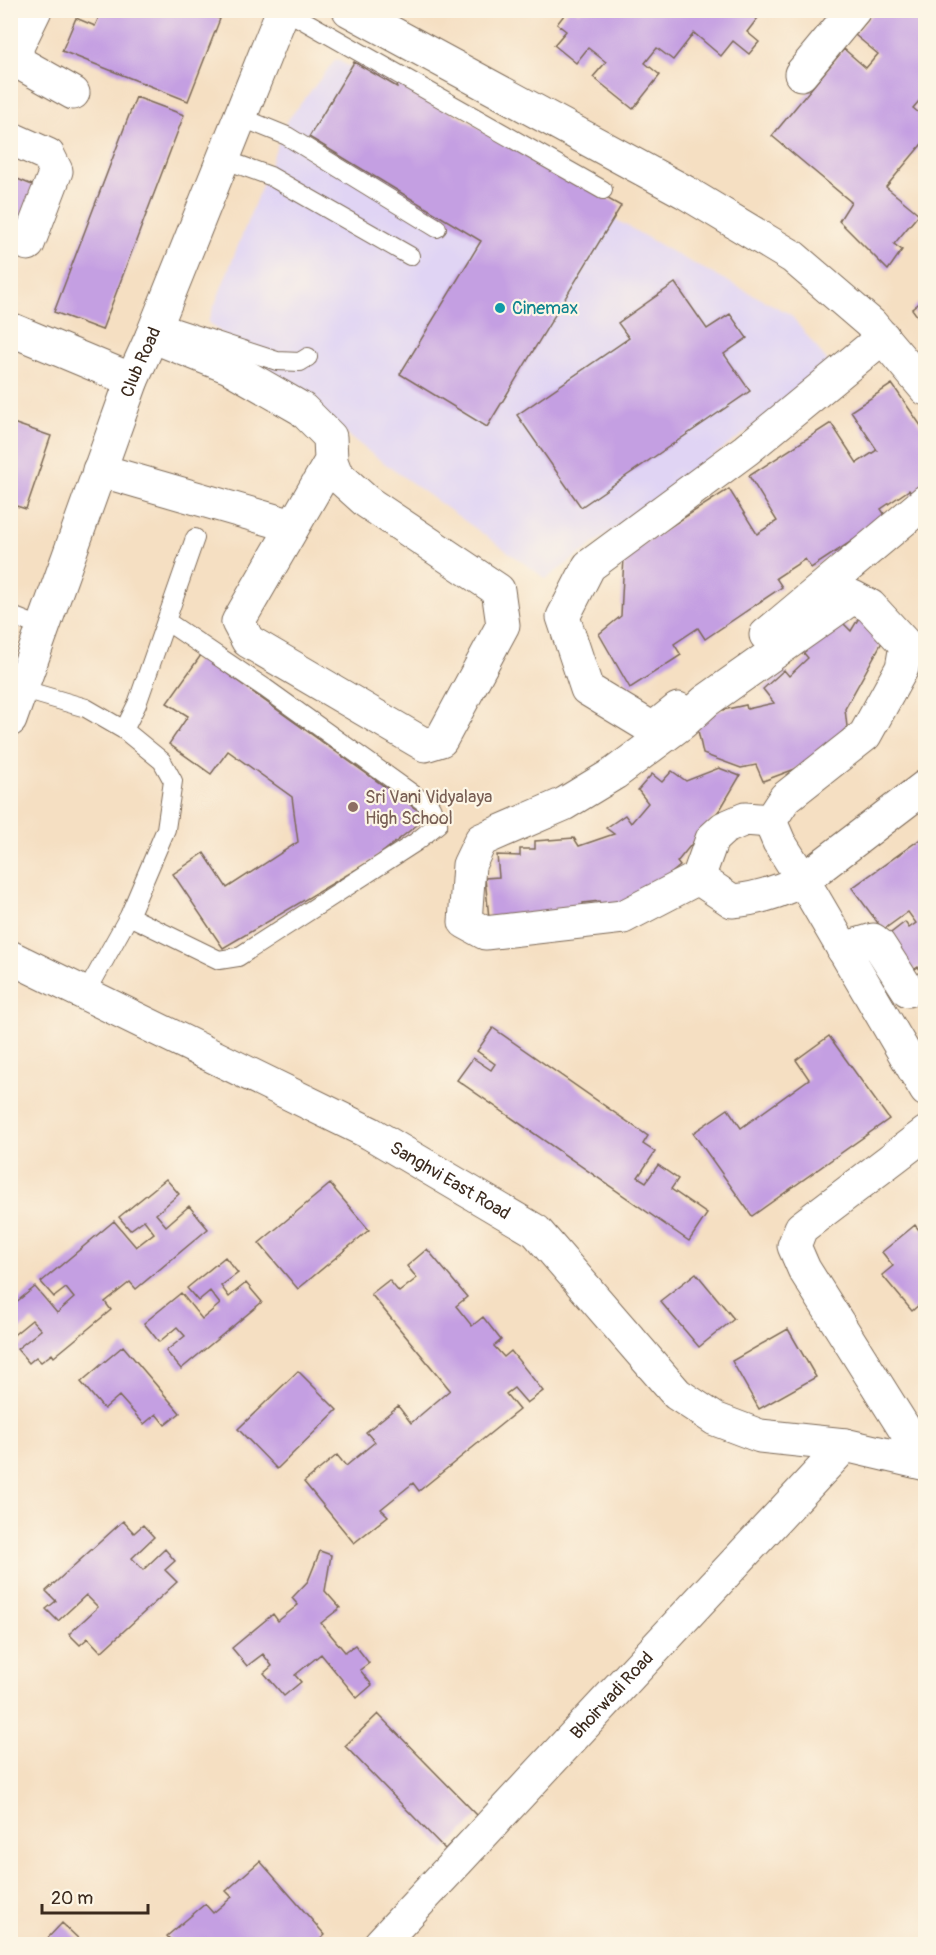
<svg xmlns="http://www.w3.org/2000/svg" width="936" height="1955" font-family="Pangolin,sans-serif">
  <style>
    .built { fill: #e0d4f4 }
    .building { fill: #c49fe2 }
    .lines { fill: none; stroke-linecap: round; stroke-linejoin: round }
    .lane-casing { stroke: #7c6957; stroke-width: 20 }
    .street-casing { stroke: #7c6957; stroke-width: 35 }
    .secondary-casing { stroke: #7c6957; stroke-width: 35 }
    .lane { stroke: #fff; stroke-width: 18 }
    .street { stroke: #fff; stroke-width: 33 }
    .secondary { stroke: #fff; stroke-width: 33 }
    .culture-dot { fill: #0f9aa8; stroke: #fcf5e5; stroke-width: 2 }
    .education-dot { fill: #8d6e63; stroke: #fcf5e5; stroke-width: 2 }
    .labels { text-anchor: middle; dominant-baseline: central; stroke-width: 4.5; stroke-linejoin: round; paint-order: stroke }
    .culture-label { font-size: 18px; fill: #0d838f; stroke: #fcf5e5; text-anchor: start }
    .street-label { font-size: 18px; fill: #3b2a1e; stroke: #fcf5e5 }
    .education-label { font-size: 18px; fill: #785e54; stroke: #fcf5e5; text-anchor: start }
  </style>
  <rect width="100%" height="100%" fill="#fcf5e5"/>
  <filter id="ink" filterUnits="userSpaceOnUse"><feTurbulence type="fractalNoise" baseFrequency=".0167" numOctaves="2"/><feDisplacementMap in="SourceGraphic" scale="12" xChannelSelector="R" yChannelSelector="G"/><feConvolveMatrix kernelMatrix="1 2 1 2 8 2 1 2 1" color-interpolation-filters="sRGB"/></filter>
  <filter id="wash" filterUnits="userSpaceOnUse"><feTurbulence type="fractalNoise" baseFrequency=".008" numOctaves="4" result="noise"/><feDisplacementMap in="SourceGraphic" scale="24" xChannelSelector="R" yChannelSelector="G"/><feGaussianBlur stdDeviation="1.35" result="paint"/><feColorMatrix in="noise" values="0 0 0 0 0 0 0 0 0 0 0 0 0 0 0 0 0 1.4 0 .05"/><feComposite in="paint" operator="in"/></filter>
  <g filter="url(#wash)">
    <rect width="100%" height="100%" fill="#f5dfc2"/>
    <!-- built -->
    <path class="built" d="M336,59L681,257L790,314L833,368L546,579L373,455L208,322L287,121Z"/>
    <g id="blocks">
      <!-- building -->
      <path class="building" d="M102,10H130L138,14L139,10H215L213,16L220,19L188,101L62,51L76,18L95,26Z
        M568,10H576L579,13L581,10H764L747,32L759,42L749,54L733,41L721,56L694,33L673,60L657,48L645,63L660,75L633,109L593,77L606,62L588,48L576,63L554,45L566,31L557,24Z
        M876,10H926V93L913,108L926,119V139L886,187L919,214L894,244L902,250L888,270L839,221L851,202L772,136L844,49L866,68L878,54L855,35Z
        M354,62L397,87L398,83L621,206L487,427L400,374L481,241L309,137Z
        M136,97L184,115L102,330L54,312Z
        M10,176L37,187L10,249Z
        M675,283L707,329L730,314L747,338L724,354L750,391L581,507L517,415L629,338L618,323Z
        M926,298V328L912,309Z
        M892,384L926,433V492L915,499L909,490L881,509L887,518L811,568L805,559L776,578L782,587L705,639L698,628L674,644L681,655L630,688L599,634L621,616L624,556L729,489L757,534L777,521L749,476L831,423L857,463L877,450L851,411Z
        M10,422L51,436L26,509L10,504Z
        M860,616L887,633L845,709L847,727L820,755L795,769L763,781L756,765L741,768L703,754L695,716L746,705L747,709L774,703L763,689L784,670L789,676L808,658L803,652L839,619L851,631Z
        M201,655L427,817L374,859L223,948L173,874L204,853L227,888L298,842L292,797L228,751L211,774L169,744L188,716L167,703Z
        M719,768L740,776L721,808L677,862L680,866L640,899L601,910L599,901L583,903L584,909L489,918L485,878L499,877L497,855L520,856V849H535V841L574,838L579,846L614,834L606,828L625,815L631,823L648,803L638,790L652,774L662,782L672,771L686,781Z
        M926,835V973L924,974L918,967L912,971L887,936L905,922L909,928L916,923L908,912L883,930L852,888Z
        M493,1028L648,1136L643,1144L655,1152L638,1177L646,1182L658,1165L678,1179L671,1189L707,1214L689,1241L457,1080L473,1058L491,1070L495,1064L477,1051Z
        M829,1036L889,1119L752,1216L693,1133L728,1109L741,1128L809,1079L796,1060Z
        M166,1179L179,1194L156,1214L166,1226L189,1206L208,1229L136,1289L130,1282L105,1302L111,1310L54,1357L52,1354L41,1362L36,1357L29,1363L17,1349L41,1330L32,1320L10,1338V1307L35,1287L57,1313L74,1298L66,1288L54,1297L41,1282L114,1221L136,1247L154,1233L144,1220L130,1230L119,1217Z
        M330,1184L369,1230L298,1289L259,1243Z
        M926,1224V1308L921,1303L912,1311L882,1275L893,1266L882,1252L915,1225L919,1230Z
        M427,1249L467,1297L456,1306L472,1326L483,1317L501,1340L494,1346L504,1357L511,1351L543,1391L527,1403L514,1388L506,1394L519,1410L419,1491L413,1483L381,1509L388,1516L354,1543L304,1482L337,1455L346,1466L375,1442L366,1432L398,1406L411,1423L450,1390L371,1294L389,1280L399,1292L417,1278L407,1266Z
        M225,1257L238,1273L221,1286L229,1297L246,1283L262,1302L181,1369L166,1351L185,1336L177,1327L159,1342L144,1323L181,1293L202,1319L220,1304L210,1291L198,1301L187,1288Z
        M696,1273L734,1319L699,1347L660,1301Z
        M788,1329L816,1377L759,1409L732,1361Z
        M123,1346L180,1413L165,1425L156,1414L144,1424L119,1396L104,1409L81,1382Z
        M298,1371L337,1410L277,1469L238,1429Z
        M123,1521L134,1533L143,1525L154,1537L132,1558L143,1570L165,1549L175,1561L165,1570L177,1582L101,1652L88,1638L80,1645L69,1634L98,1607L86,1595L58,1621L46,1609L56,1601L46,1591Z
        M320,1551L331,1555L325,1591L340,1608L321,1623L345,1652L355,1645L369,1663L360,1670L372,1685L357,1698L321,1654L295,1675L301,1682L284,1696L264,1673L272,1666L263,1654L247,1666L232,1648L273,1614L278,1621L298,1605L292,1598L308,1581Z
        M378,1714L478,1816L445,1849L345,1746Z
        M260,1861L325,1935L315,1944H174L167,1936L205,1904L213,1913L232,1897L226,1891Z
        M62,1923L82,1942L80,1944H50L45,1941Z"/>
    </g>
  </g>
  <g filter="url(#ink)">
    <use href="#blocks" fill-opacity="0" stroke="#7c6957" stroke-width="1.5"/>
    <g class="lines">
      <defs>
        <path id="lane" d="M285,10L603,190
          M240,117L287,136L437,228
          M223,159L270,176L410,256
          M158,322L277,361L300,362L308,357
          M10,615L43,628
          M21,689L86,708L124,730L162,761L173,781L166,829L129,916L85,995
          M124,730L137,704L195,538
          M129,916L219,960L238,957L416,842L438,824L431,807L265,688L166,621"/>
        <g id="street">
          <path d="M35,10L17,47L18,62L73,93"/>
          <path d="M349,10L685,192L793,257L871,324L926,389"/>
          <path d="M801,74L854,10"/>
          <path d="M10,138L48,155L56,171L28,244"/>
          <path d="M10,329L132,380"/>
          <path d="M152,336L229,367L302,409L330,437L331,461L336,474L367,502L498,590L503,625L441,740L425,745L248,641L238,622L331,461"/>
          <path d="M99,470L293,526"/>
          <path d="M853,597L870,606L906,645L902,668L865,735L785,798L770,821L779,842L803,880C779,892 758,899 732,901L698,878L623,917L485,933L465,922L469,865L481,840L564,804L615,773L682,723L706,701Z"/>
          <path d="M766,635L926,501"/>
          <path d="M678,709L653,729L587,689L563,617L589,566L746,450L883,337"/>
          <path d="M926,786L803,880L926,1090"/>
          <path d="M698,878L712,839L724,828L745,819L770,821"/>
          <path d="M843,949L873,940L879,945L908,990"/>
          <path id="s1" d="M10,957L370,1133L536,1231L677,1394L715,1419L760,1436L845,1445L926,1464"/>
          <path d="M926,1133L801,1228L794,1246L804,1269L926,1463"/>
          <path id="s2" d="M380,1944L845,1445"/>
        </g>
        <g id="secondary">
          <path id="s3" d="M10,720L132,380L152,336L283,10"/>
        </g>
      </defs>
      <!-- lane casing -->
      <use href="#lane" class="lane-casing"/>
      <!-- street casing -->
      <use href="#street" class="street-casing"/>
      <!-- secondary casing -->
      <use href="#secondary" class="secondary-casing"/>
      <!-- lane -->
      <use href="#lane" class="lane"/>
      <!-- street -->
      <use href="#street" class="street"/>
      <!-- secondary -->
      <use href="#secondary" class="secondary"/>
    </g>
  </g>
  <!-- markers -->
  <circle class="culture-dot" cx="500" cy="308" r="6"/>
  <circle class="education-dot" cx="353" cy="807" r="6"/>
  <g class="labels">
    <!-- culture labels -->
    <g class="culture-label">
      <text x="512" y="308">Cinemax</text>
    </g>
    <!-- street labels -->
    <g class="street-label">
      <text stroke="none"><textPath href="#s3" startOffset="381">Club Road</textPath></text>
      <text stroke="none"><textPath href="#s1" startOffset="494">Sanghvi East Road</textPath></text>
      <text stroke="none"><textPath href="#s2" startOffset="340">Bhoirwadi Road</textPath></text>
    </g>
    <!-- education labels -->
    <g class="education-label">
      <text x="365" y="797">Sri Vani Vidyalaya<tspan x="365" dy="21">High School</tspan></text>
    </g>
  </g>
  <!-- margin -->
  <rect width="936" height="1955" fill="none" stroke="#fcf5e5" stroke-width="36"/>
  <!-- scale -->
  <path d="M42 1904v9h106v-9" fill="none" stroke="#3b2a1e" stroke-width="3"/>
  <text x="51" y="1904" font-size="18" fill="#3b2a1e" stroke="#fcf5e5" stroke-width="4.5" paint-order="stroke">20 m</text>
</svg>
